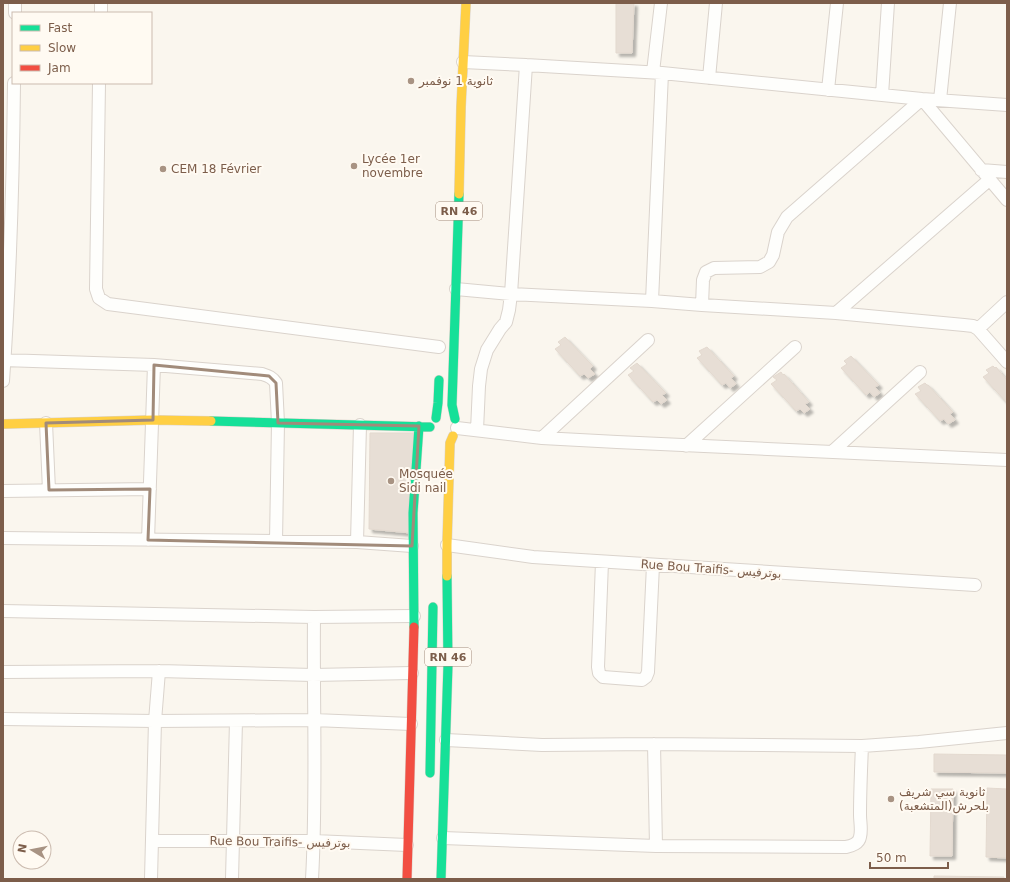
<svg xmlns="http://www.w3.org/2000/svg" width="1010" height="882" font-family="'DejaVu Sans','Noto Naskh Arabic',sans-serif">
  <style>
    .building { fill: #e7ded5; stroke: #e3d9cf; filter: url(#shadow) }
    .lines { fill: none; stroke-linecap: round; stroke-linejoin: round }
    .street-casing { stroke: #dad3cc; stroke-width: 14 }
    .fast-casing { stroke: #dad2ca; stroke-width: 10 }
    .slow-casing { stroke: #dad2ca; stroke-width: 10 }
    .jam-casing { stroke: #dad2ca; stroke-width: 10 }
    .street { stroke: #fefefc; stroke-width: 12 }
    .fast { stroke: #16e098; stroke-width: 9 }
    .slow { stroke: #ffcf43; stroke-width: 9 }
    .jam { stroke: #f24e42; stroke-width: 9 }
    .marked { fill: none; stroke: #a18b7a; stroke-width: 3; stroke-linejoin: round }
    .poi-dot { fill: #a89383; stroke: #fffaf2; stroke-width: 1.5 }
    .labels { text-anchor: middle; dominant-baseline: central; stroke-width: 4; stroke-linejoin: round; paint-order: stroke }
    .shield { fill: #fffaf2; stroke: #a38c7c; stroke-width: 1 }
    .shield-label { font-size: 11px; font-weight: bold; fill: #7c5d4a }
    .poi-label { font-size: 12px; fill: #7c5d4a; stroke: #fffaf2; text-anchor: start }
    .street-label { font-size: 12px; fill: #7c5d4a; stroke: #fffaf2 }
  </style>
  <defs>
    <filter id="shadow"><feDropShadow dx="3.5" dy="3.5" stdDeviation="1" flood-color="#0004"/></filter>
  </defs>
  <rect width="100%" height="100%" fill="#faf6ee"/>
  <!-- building -->
  <path class="building" d="M616,3H634L632,53H616Z
    M565,337L593,366L590,369L595,374L588,378L584,374L580,376L555,349L561,345L558,342Z
    M707,347L734,376L731,378L736,384L730,388L726,383L722,385L697,358L702,355L699,351Z
    M851,356L879,385L875,387L880,393L874,397L870,392L866,395L841,368L847,364L844,361Z
    M637,363L666,393L662,395L667,400L661,404L657,400L653,402L628,375L634,371L630,368Z
    M993,366L995,368L996,367L1007,380V403L983,377L989,373L986,370Z
    M781,372L783,375L784,374L809,402L805,404L810,409L804,413L800,409L796,411L771,384L777,380L773,377Z
    M925,383L927,385H928L953,412L950,414L955,420L948,424L944,419L940,421L915,394L921,391L918,387Z
    M370,433H414L411,533L369,529Z
    M934,754L1007,755L1006,773L934,772Z
    M987,788L1007,789V858L986,857Z
    M931,789H953L952,856H930Z
    M934,876L1004,877V879H934Z"/>
  <g class="lines">
    <defs>
      <path id="street" d="M15,13V3
        M101,13V3
        M463,62L526,65L662,73L922,99L1007,105
        M653,72L661,3
        M709,78L716,3
        M99,83L96,289L99,298L108,304L439,347
        M828,90L837,3
        M882,95L888,3
        M940,100L950,3
        M981,170L1007,172
        M456,289L511,294L652,301L702,305L836,313L964,325L973,326L978,329L1007,302
        M652,301L662,73
        M702,305L703,280L706,272L714,268L760,267L769,262L773,255L778,232L787,217L922,99L1007,200
        M836,313L989,180
        M978,329L1007,362
        M3,360L154,365L262,374C268,376 272,377 276,383L278,423L276,541
        M3,381C10,282 13,182 14,83
        M46,423L49,490
        M457,428L542,438L617,442L1007,460
        M477,430L479,386L481,369L487,350L500,329L506,322L509,310L511,294L526,65
        M542,438L648,340
        M686,446L795,347
        M832,452L920,372
        M3,491L150,489
        M3,538L357,542L412,546
        M148,540L154,365
        M357,542L360,425
        M447,545L533,557L975,585
        M602,562L598,667L599,673L603,677L642,680L646,677L648,672L653,565
        M3,611L314,617L414,616
        M3,672L159,671L313,675L412,673
        M3,719L155,721L314,720L411,724
        M446,740L542,745L654,744L862,746L919,742L1007,733
        M654,744L656,846
        M443,838L656,846L846,847C852,846 859,843 860,837C862,830 860,822 860,815C860,792 861,769 862,746
        M152,841H314L407,845
        M151,879L155,721L159,671
        M232,879L236,721
        M312,879C317,792 313,704 314,617"/>
      <path id="fast" d="M436,418L438,403L439,380
        M455,419L452,405L459,194
        M211,421L430,427
        M414,627L413,513L419,426
        M430,773L433,607
        M441,879L448,665L447,576"/>
      <path id="slow" d="M459,194L461,107L466,3
        M3,424L153,420L211,421
        M447,576V545L450,443L453,436"/>
      <path id="jam" d="M407,879L414,627"/>
    </defs>
    <!-- street casing -->
    <use href="#street" class="street-casing"/>
    <!-- fast casing -->
    <use href="#fast" class="fast-casing"/>
    <!-- slow casing -->
    <use href="#slow" class="slow-casing"/>
    <!-- jam casing -->
    <use href="#jam" class="jam-casing"/>
    <!-- street -->
    <use href="#street" class="street"/>
    <!-- fast -->
    <use href="#fast" class="fast"/>
    <!-- slow -->
    <use href="#slow" class="slow"/>
    <!-- jam -->
    <use href="#jam" class="jam"/>
  </g>
  <!-- marked area -->
  <path class="marked" d="M154,365L269,376L276,383L278,423L419,426L412,546L148,540L150,489L49,490L46,423L153,420Z"/>
  <!-- markers -->
  <g class="poi-dot">
    <circle cx="411" cy="81" r="4"/>
    <circle cx="354" cy="166" r="4"/>
    <circle cx="163" cy="169" r="4"/>
    <circle cx="391" cy="481" r="4"/>
    <circle cx="891" cy="799" r="4"/>
  </g>
  <g class="labels">
    <!-- shield labels -->
    <g class="shield">
      <rect x="436" y="202" width="46" height="18" rx="3"/>
      <rect x="425" y="648" width="46" height="18" rx="3"/>
    </g>
    <g class="shield-label">
      <text x="459" y="211">RN 46</text>
      <text x="448" y="657">RN 46</text>
    </g>
    <!-- poi labels -->
    <g class="poi-label">
      <text x="419" y="81">ثانوية 1 نوفمبر</text>
      <text x="362" y="159">Lycée 1er<tspan x="362" dy="14">novembre</tspan></text>
      <text x="171" y="169">CEM 18 Février</text>
      <text x="399" y="474">Mosquée<tspan x="399" dy="14">Sidi nail</tspan></text>
      <text x="899" y="792">ثانوية سي شريف<tspan x="899" dy="14">بلحرش(المتشعبة)</tspan></text>
    </g>
    <!-- street labels -->
    <g class="street-label">
      <text transform="translate(711 569) rotate(4)">Rue Bou Traifis- بوترفيس</text>
      <text transform="translate(280 842) rotate(1)">Rue Bou Traifis- بوترفيس</text>
    </g>
  </g>
  <!-- border -->
  <rect width="1010" height="882" fill="none" stroke="#7c5d4a" stroke-width="8"/>
  <!-- legend -->
  <rect x="12" y="12" width="140" height="72" fill="#fffaf2" stroke="#cbbbaf"/>
  <rect x="20" y="25" width="20" height="6" fill="#16e098" stroke="#cbbbaf"/>
  <text x="48" y="32" font-size="12" fill="#7c5d4a">Fast</text>
  <rect x="20" y="45" width="20" height="6" fill="#ffcf43" stroke="#cbbbaf"/>
  <text x="48" y="52" font-size="12" fill="#7c5d4a">Slow</text>
  <rect x="20" y="65" width="20" height="6" fill="#f24e42" stroke="#cbbbaf"/>
  <text x="48" y="72" font-size="12" fill="#7c5d4a">Jam</text>
  <!-- north arrow -->
  <g transform="translate(32 850) rotate(280)"><circle r="19" fill="#fffaf2" stroke="#cbbbaf"/>
  <path d="M0-3L7 15L0 10L-7 15Z" fill="#a89383"/>
  <text y="-6" font-size="11" font-weight="bold" text-anchor="middle" fill="#7c5d4a">N</text>
  </g>
  <!-- scale -->
  <path d="M870 862v6h78v-6" fill="none" stroke="#7c5d4a" stroke-width="2"/>
  <text x="876" y="862" font-size="12" fill="#7c5d4a" stroke="#fffaf2" stroke-width="3" paint-order="stroke">50 m</text>
</svg>
